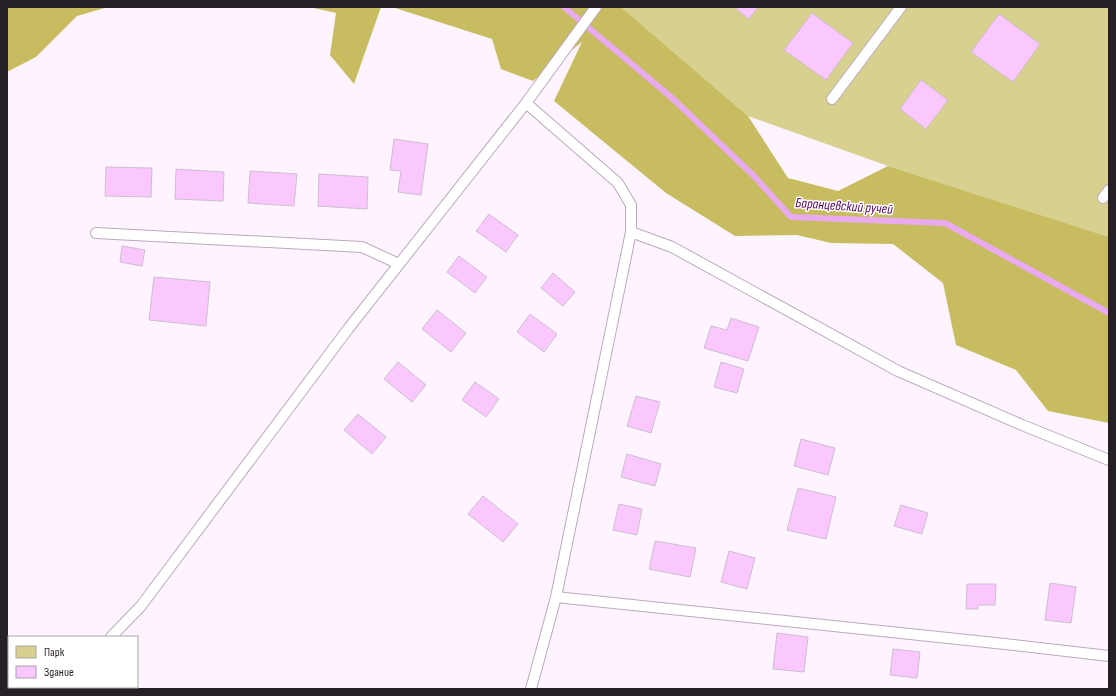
<svg xmlns="http://www.w3.org/2000/svg" width="1116" height="696" font-family="'Sofia Sans Condensed',sans-serif">
  <style>
    .green { fill: #d7d08e }
    .forest { fill: #c7bc5f }
    .lines { fill: none; stroke-linecap: round; stroke-linejoin: round }
    .stream { stroke: #e9aaef; stroke-width: 6 }
    .building { fill: #fbc7ff; stroke: #cebdcf }
    .service-casing { stroke: #bbaabc; stroke-width: 12 }
    .service { stroke: #fff; stroke-width: 10 }
    .labels { text-anchor: middle; dominant-baseline: central; stroke-width: 3; stroke-linejoin: round; paint-order: stroke }
    .water-label { font-size: 14px; font-style: italic; fill: #56075e; stroke: #fff }
  </style>
  <rect width="100%" height="100%" fill="#fef4ff"/>
  <!-- green -->
  <path class="green" d="M621,7H1109V237L888,166L748,116Z"/>
  <!-- forest -->
  <path class="forest" d="M7,7H108L77,16L36,57L7,72Z
    M309,7H381L354,84L330,55L336,13Z
    M392,7H621L748,116L788,178L838,191L888,166L1109,237V423L1048,411L1016,370L956,345L943,283L893,244L831,243L797,235L735,236L666,193L554,101L582,42L533,81L501,69L492,39Z"/>
  <g class="lines">
    <!-- stream -->
    <path class="stream" d="M564,7L671,97L753,175L791,217L945,223L1109,313"/>
  </g>
  <!-- building -->
  <path class="building" d="M734,7H758L749,19Z
    M812,13L853,43L826,80L784,50Z
    M999,14L1040,44L1013,82L971,52Z
    M921,80L948,100L926,129L900,109Z
    M394,139L428,144L421,195L398,192L401,171L390,170Z
    M106,167L152,168L151,197L105,196Z
    M176,169L224,172L223,201L175,199Z
    M250,171L297,174L294,206L248,203Z
    M319,174L368,177L367,209L318,206Z
    M489,214L518,235L506,252L476,231Z
    M122,246L145,250L142,266L120,262Z
    M459,256L487,277L475,293L447,272Z
    M553,273L575,292L563,306L541,288Z
    M154,277L210,282L206,326L149,320Z
    M437,310L466,333L451,352L422,329Z
    M530,314L557,334L544,352L517,332Z
    M731,318L759,327L748,361L704,348L711,326L727,330Z
    M398,362L426,385L412,402L384,379Z
    M721,362L744,369L737,393L714,387Z
    M475,382L499,399L486,417L462,400Z
    M636,396L660,402L651,433L627,426Z
    M358,414L386,437L372,454L344,430Z
    M801,439L835,448L828,475L794,466Z
    M627,454L661,464L655,486L621,477Z
    M798,488L836,497L826,539L787,530Z
    M483,496L518,524L503,542L468,514Z
    M619,504L642,509L637,535L613,530Z
    M901,505L928,513L922,534L894,526Z
    M655,541L696,548L690,577L649,569Z
    M729,551L755,558L747,589L721,582Z
    M1050,583L1076,587L1071,623L1045,620Z
    M967,584H996L995,605H978V609H966Z
    M777,633L808,637L804,672L773,669Z
    M893,649L920,652L917,678L890,675Z"/>
  <g class="lines">
    <defs>
      <path id="service" d="M596,7L526,103L618,183L631,205V232
        M832,99L901,7
        M1103,198L1109,190
        M96,233L362,247L399,264
        M556,597L1005,644L1109,656
        M111,637L141,606L348,329L526,103
        M61,689L63,687
        M531,689L556,597L631,232L672,247L898,371L1022,425L1109,460"/>
    </defs>
    <!-- service casing -->
    <use href="#service" class="service-casing"/>
    <!-- service -->
    <use href="#service" class="service"/>
  </g>
  <g class="labels">
    <!-- water labels -->
    <g class="water-label">
      <text transform="translate(844 206) rotate(4)">Баранцевский ручей</text>
    </g>
  </g>
  <!-- border -->
  <rect width="1116" height="696" fill="none" stroke="#261f26" stroke-width="16"/>
  <!-- legend -->
  <rect x="8" y="636" width="130" height="52" fill="#ffffff" stroke="#a8a5a8"/>
  <rect x="16" y="646" width="20" height="12" fill="#d7d08e" stroke="#a8a5a8"/>
  <text x="44" y="656" font-size="12" fill="#261f26">Парк</text>
  <rect x="16" y="666" width="20" height="12" fill="#fbc7ff" stroke="#a8a5a8"/>
  <text x="44" y="676" font-size="12" fill="#261f26">Здание</text>
</svg>
